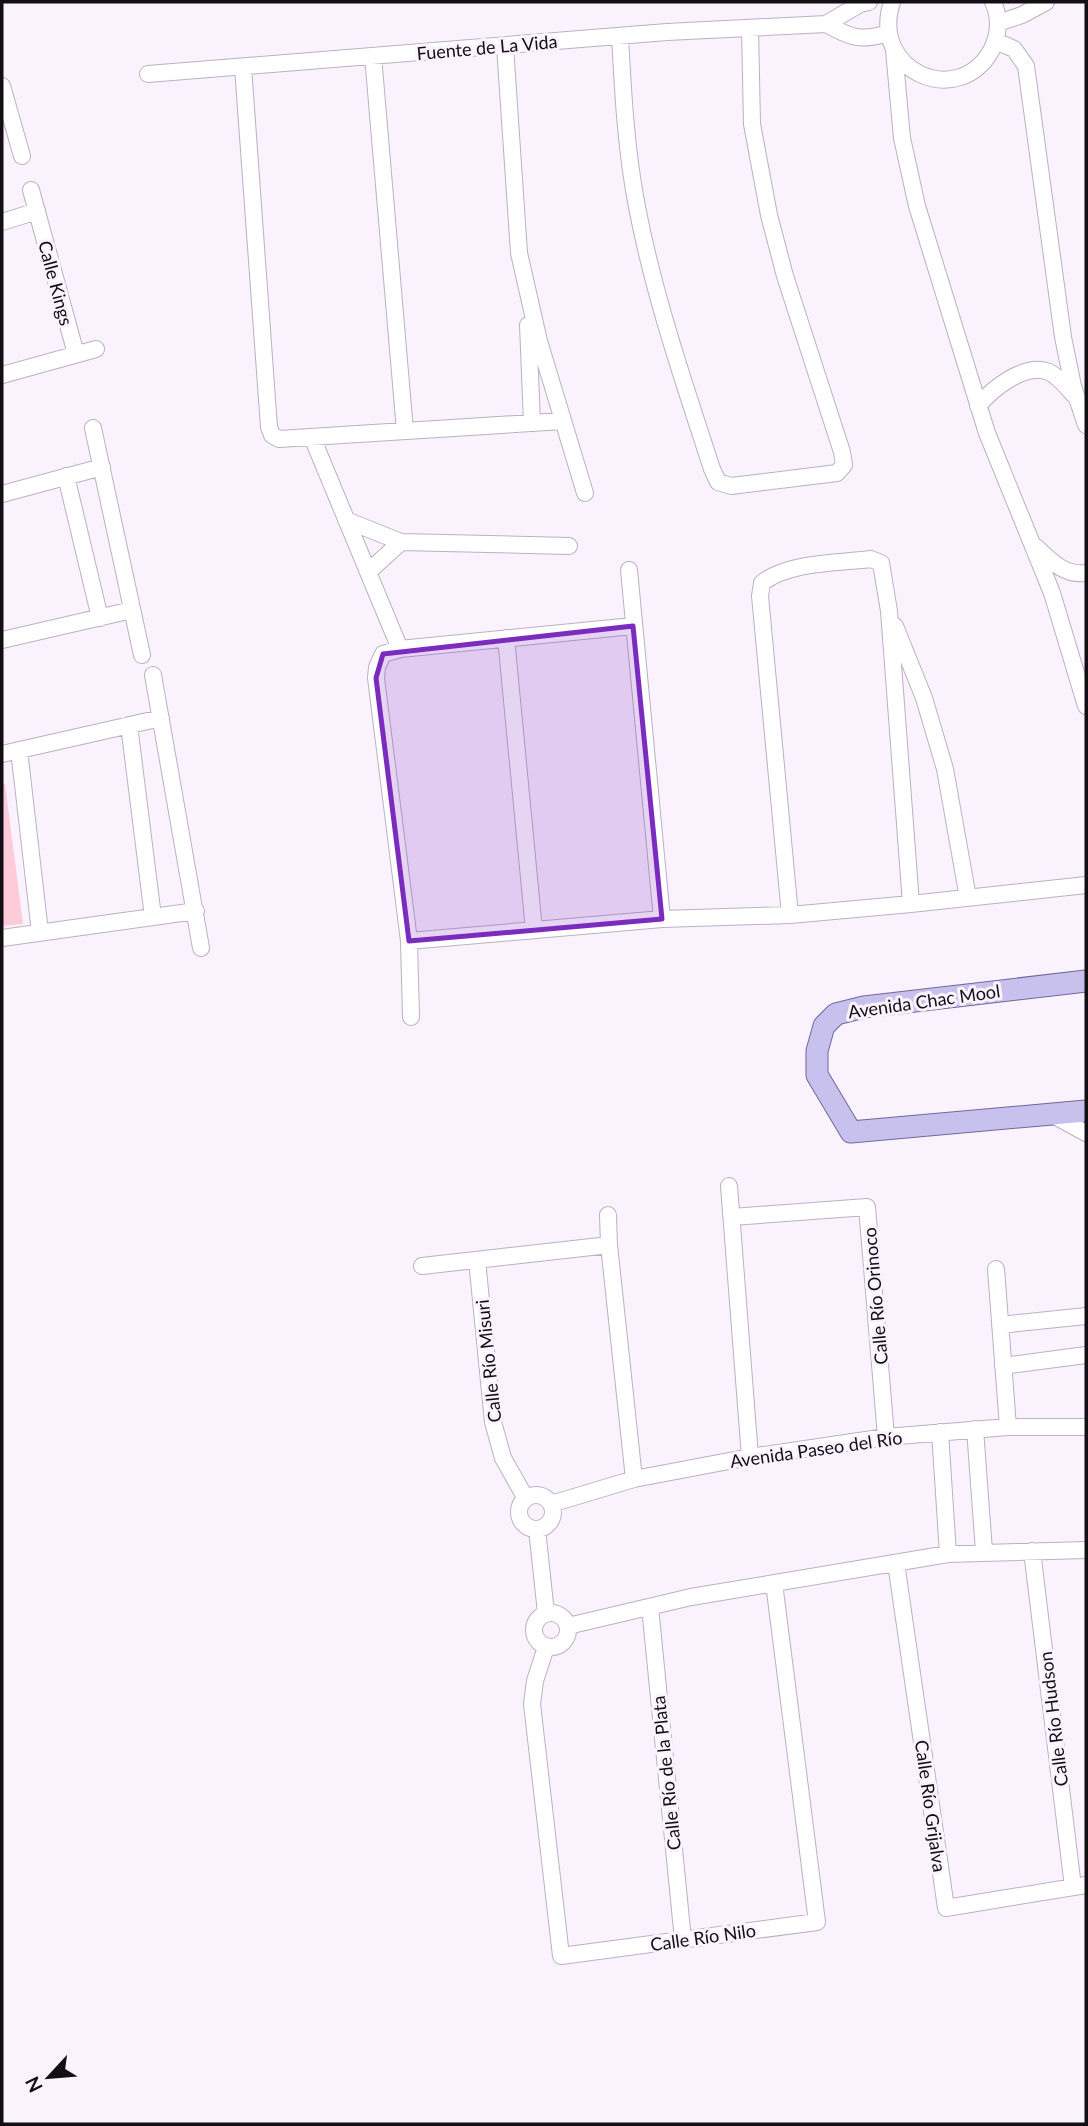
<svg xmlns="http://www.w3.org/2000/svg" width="1088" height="2126" font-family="Lato,sans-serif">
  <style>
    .green { fill: #fecbdb }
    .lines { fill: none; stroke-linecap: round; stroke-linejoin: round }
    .minor-casing { stroke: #bcb0c3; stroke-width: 18 }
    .major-casing { stroke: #71689a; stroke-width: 23 }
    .minor { stroke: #fff; stroke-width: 16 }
    .major { stroke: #c8c1ee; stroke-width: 21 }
    .marked { fill: #7b2cbf; fill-opacity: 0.2; stroke: #7b2cbf; stroke-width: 5; stroke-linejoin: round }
    .labels { text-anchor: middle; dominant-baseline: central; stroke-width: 6; stroke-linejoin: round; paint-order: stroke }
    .street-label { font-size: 18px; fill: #120e14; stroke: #faf3fe }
  </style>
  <rect width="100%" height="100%" fill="#faf3fe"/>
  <!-- green -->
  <path class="green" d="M5,784L23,924L2,926V785Z"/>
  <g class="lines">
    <defs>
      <path id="minor" d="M892,2C869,72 960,110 992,49C999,34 1000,17 993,2
        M998,23L1022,15L1046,2
        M826,24C849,37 861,42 888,33
        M620,36C623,93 626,150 637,207C654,296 684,383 712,469L718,482L731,486L837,473L844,465L842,452L785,276L769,215L752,124L750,28
        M996,41L1014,49L1026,66L1063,337L1073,386L1086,425
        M505,46L519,253L539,341L585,493
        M894,50L902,138L917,206L987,433L1052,593L1086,706
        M373,56L405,431
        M243,67L269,427L272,435L279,439L563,421
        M148,74L667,32L826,24L860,4L869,2
        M2,86L22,156
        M31,190L76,354
        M2,222L37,211
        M528,325L532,423
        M2,375L96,349
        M978,406C992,389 1025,362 1049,372C1059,377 1066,386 1073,394
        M93,428L142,655
        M312,437L400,649
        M66,476L100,618
        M2,494L102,467
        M346,520L401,542
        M1035,546C1050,560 1064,576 1086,573
        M629,570L662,919
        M368,572L401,542L569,546
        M895,626L924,698L945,769L968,898
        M506,638L534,930
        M2,640L132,610
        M153,675L201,948
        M129,725L153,917
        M19,750L40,932
        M2,754L161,718
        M790,915L760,596L762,583C788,562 838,563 871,559L881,563L889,611L911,904
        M2,938L196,911
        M409,941L662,919L790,915L911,904L1086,885
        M411,1017L409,941L376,678L377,667L383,654L400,649L633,626
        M1053,1115L1086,1133
        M729,1186L750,1457
        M608,1215L609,1245L634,1479
        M732,1217L867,1207L886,1437
        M477,1260L493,1422L503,1458L525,1497
        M422,1266L609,1245
        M996,1269L1008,1427
        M1000,1325L1086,1316
        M1003,1366L1086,1355
        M975,1429L984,1551
        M940,1432L948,1554
        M519 1512a17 17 0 1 1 34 0a17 17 0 1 1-34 0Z
        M551,1504L634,1479L750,1457L886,1437L1008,1427H1086
        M537,1529L546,1613
        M1032,1551L1073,1887
        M896,1563L946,1908L1086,1885
        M650,1607L683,1940
        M534 1630a17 17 0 1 1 34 0a17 17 0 1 1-34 0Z
        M568,1626L691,1597L948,1554L1086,1550
        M546,1647L535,1681L532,1704L561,1956L817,1922L774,1583"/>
      <path id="major" d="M1086,981L864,1007L836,1014L824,1026L817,1051V1075L851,1132L1086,1111"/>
    </defs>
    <!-- minor casing -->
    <use href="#minor" class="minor-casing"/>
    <!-- major casing -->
    <use href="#major" class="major-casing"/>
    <!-- minor -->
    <use href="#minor" class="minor"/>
    <!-- major -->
    <use href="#major" class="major"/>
  </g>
  <!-- marked area -->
  <path class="marked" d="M633,626L662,919L409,941L376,678L383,654Z"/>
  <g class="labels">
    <!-- street labels -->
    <g class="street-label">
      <text transform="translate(487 47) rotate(-5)">Fuente de La Vida</text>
      <text transform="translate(56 283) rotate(75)">Calle Kings</text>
      <text transform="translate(924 1001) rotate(-8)">Avenida Chac Mool</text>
      <text transform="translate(875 1296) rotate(-95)">Calle Río Orinoco</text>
      <text transform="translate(488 1361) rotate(-96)">Calle Río Misuri</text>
      <text transform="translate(816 1449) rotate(-8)">Avenida Paseo del Río</text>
      <text transform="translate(1053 1719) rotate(-97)">Calle Río Hudson</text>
      <text transform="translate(666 1773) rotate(-96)">Calle Río de la Plata</text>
      <text transform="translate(931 1806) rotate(82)">Calle Río Grijalva</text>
      <text transform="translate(703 1937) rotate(-8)">Calle Río Nilo</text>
    </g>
  </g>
  <!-- border -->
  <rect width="1088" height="2126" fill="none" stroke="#120e14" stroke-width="7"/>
  <!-- north arrow -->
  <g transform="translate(49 2077) rotate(244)" stroke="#faf3fe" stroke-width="5" paint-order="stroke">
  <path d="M0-5L12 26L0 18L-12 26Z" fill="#120e14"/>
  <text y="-10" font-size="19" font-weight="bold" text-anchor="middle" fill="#120e14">N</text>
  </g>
</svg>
